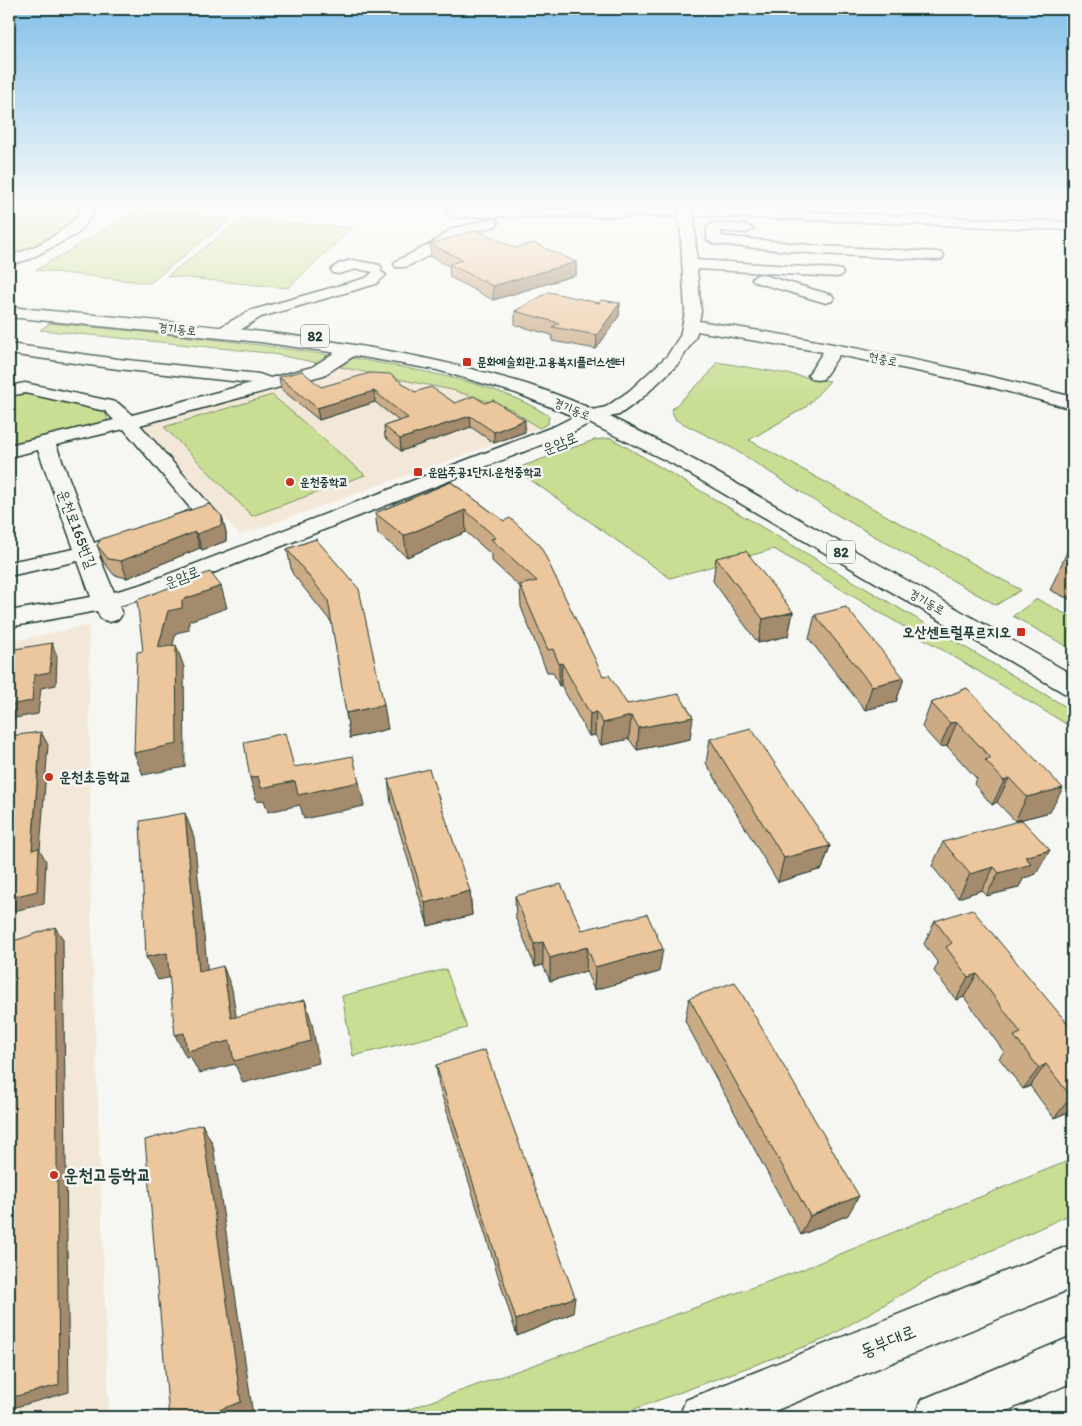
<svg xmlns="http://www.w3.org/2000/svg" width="1082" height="1426" font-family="Itim,'Poor Story',sans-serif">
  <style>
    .built { fill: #f3e8d8 }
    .green { fill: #c9de93; stroke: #748e64 }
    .water { fill: #8bd3ed; stroke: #6097a3 }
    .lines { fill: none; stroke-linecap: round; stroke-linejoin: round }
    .shore { stroke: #4a797e; stroke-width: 1 }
    .minor-casing { stroke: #1f3d34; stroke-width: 3 }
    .major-casing { stroke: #1f3d34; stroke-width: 3 }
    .minor { fill: #f6f6f2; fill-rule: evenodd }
    .major { fill: #f6f6f2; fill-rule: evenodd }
    .minor-bridge-casing { stroke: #1f3d34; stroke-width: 17; stroke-linecap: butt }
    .minor-bridge { stroke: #f6f6f2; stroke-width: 15 }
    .wall { fill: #cbaa86; stroke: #1f3d34 }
    .shaded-wall { fill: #a58b6d; stroke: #1f3d34 }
    .building { fill: #ecc69c; stroke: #1f3d34 }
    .poi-dot { fill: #c8321e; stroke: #f6f6f2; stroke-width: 2 }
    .labels { text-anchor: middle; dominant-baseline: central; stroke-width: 5; stroke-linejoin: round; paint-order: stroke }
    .far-street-label { font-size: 12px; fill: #1f3d34; stroke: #f6f6f2 }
    .far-poi-label { font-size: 12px; font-weight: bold; fill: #1f3d34; stroke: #f6f6f2; text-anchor: start }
    .shield { fill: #f6f6f2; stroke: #60746d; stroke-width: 1 }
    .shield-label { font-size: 14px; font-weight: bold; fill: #1f3d34 }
    .street-label { font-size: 15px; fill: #1f3d34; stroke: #f6f6f2 }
    .poi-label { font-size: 15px; font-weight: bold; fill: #1f3d34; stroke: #f6f6f2; text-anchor: end }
    .near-poi-label { font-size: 18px; font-weight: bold; fill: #1f3d34; stroke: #f6f6f2; text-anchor: start }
    .near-street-label { font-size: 18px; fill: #1f3d34; stroke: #f6f6f2 }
  </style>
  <rect width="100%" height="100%" fill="#f6f6f2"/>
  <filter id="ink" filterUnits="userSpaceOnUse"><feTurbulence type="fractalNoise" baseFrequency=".02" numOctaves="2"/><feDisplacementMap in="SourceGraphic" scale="10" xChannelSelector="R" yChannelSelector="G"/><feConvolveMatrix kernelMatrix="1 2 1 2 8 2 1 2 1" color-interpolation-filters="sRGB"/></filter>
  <g filter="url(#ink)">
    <!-- built -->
    <path class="built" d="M340,367L452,390L511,409L539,428L240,535L140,425L143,422Z
      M89,625L91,912L109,1417H9V642Z"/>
    <!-- green -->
    <path class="green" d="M9,205H58L71,215L72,225L32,252L9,260Z
      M135,211L231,218L150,283L36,270Z
      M243,219L352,228L288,288L167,276Z
      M50,323C143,332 236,340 328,355L318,363L268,353L40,330Z
      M353,358C415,370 496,381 549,416L548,424L539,428L511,409L452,390L340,367Z
      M717,362L830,381L806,407L749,440L1021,590L996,605L832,512L732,448L676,420L671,410L709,374Z
      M15,392L104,410L109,422L100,428L9,447V393Z
      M272,395L365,475L252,516L164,427Z
      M611,438L1073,711V728L774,549L670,578L515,469L594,440Z
      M1037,599L1073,618V650L1013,616Z
      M446,969L467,1028L353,1056L342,996Z
      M1073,1159V1213L923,1282L825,1339L613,1417H387L801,1270Z"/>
    <!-- water -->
    <path class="water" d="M821,205H1073V213L1035,215Z"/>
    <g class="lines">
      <!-- shore -->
      <path class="shore" d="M933,205L1035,210L1073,208"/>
      <defs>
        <path id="minor" d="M79,205H91L93,215L77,234L30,259L9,265V256C34,249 62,234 79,214Z
          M700,208L1073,222V230L700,216L453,217L446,213L453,209Z
          M491,219L496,220L498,223L496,226L461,235L442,249L406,267H396L394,264L396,261L432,243L451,229Z
          M687,219L694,223L697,260L836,269L841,270L843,273L841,276L836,277L697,269L701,312L699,321C825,341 950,365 1073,397V409L979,384L839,355L823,379L817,380L811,379L808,375L823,352L697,331L696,336L679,363L641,399L619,415L596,420L569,434L159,594L119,606L122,614L119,619L110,622L101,619L97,611L9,627V611L91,597L78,561L9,576V562L74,549L38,450L9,457V445L114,420L105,411L25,393L9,396V386L25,383L111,401L118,403L132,415L251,383L118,369L9,354V344L118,359L259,374L270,378L312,367L345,346H357L360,350L357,354L324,375L140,425L217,513C210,524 184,530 172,527L169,522L172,517L192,510L124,429L56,445L94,543L134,530L142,532L145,537L142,542L99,556L114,592L143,584L555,426L583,412L606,407L629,391L667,356L680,336L685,312L680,223Z
          M714,223L746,225L753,229L746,233L721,231V236L820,246L937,252L942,253L944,256L942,259L937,260L820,254L714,244L707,240V227Z
          M352,260L380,265L382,268L380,271L386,275L376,284L261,317L229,337H217L215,333L217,329L249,311L366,278L373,272L357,269L338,274L333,273L331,270L338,264Z
          M760,274L832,295L834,298L832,301L826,303L755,282L752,279L755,276Z"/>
        <path id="major" d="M9,307C182,324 359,333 526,384C617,413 701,464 783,510C880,565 977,620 1073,675V696L1064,693L673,464L583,420L516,393L437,370L351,355L260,342L9,317Z
          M1073,1244V1288L760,1417H679L686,1400Z
          M1073,1336V1382L993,1417H914L921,1400Z"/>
      </defs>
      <!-- minor casing -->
      <use href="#minor" class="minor-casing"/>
      <!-- major casing -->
      <use href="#major" class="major-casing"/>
      <!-- minor -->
      <use href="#minor" class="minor"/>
      <!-- major -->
      <use href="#major" class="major"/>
      <defs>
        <path id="minor-bridge" d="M684,205L687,223"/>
      </defs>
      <!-- minor-bridge casing -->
      <use href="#minor-bridge" class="minor-bridge-casing"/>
      <!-- minor-bridge -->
      <use href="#minor-bridge" class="minor-bridge"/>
    </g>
    <!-- wall -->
    <path class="wall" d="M430,244L515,248L576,262V275L493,300L450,277L449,266L431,257Z
      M599,303H620L619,316L596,349L552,341V335L515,325V311Z
      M279,377L321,387L415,392L455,403L525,432L494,443L471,427L401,451L385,437L384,426L399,421L375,402L319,420L281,389Z
      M451,482L504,521L603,676L627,704L690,739L637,750L629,739L601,745L595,735L589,736L561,685L559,686L553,672H547L521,607L520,587L492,561V555L466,532L407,557L378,534L375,513Z
      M222,516L226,532V541L202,550L200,548L127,578L114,575L103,561L97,545Z
      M316,539L388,729L350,738L332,623L292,573L287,549Z
      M1073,543V601L1050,590L1070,545Z
      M716,558L793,612L788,636L758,643L713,581Z
      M815,615L904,678L896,702L865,710L809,639Z
      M967,688L1050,812L1015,821L997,802L992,805L974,784L977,779L947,746L940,747L922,727L931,703Z
      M710,739L830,846L822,869L778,882L706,763Z
      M388,779L470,891L472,915L428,926L391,803Z
      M943,842L1036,874L1024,878L1018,888L986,896L982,890L958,898L932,866Z
      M515,896L582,930L659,972L594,990L586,971L550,981L543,965L535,967L516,919Z
      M935,921L1073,1030V1110L1054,1118L1030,1086L1023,1089L999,1058L1004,1052L964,997L956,1000L934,971L938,963L924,944Z
      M689,998L848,1215L801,1235L685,1021Z
      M436,1065L573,1313L517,1336L439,1086Z"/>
    <!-- shaded-wall -->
    <path class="shaded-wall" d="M576,262V275L493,300V286Z
      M620,303L619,316L596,349L597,335Z
      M374,391L375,402L319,420L317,408Z
      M470,416L471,427L401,451L400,439Z
      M525,420V432L494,443V432Z
      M465,510L466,532L407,557L404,536Z
      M222,516L226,532V541L202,550L197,534Z
      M195,532L200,548L127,578L121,561Z
      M221,586L227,608L189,621V630L176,633L166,670L158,648L168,611L182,600Z
      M793,612L788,636L758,643L763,619Z
      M52,643L57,656L56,685L41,688L38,714L9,719V705L34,675Z
      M176,645L184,667L185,767L143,775L134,753Z
      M562,663L561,685L559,686V664Z
      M904,678L896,702L865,710L872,686Z
      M384,705L388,729L350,738L346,713Z
      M596,712L595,735L589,736L590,714Z
      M631,716L629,739L601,745L603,723Z
      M693,717L690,739L637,750L639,728Z
      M957,722L947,746L940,747L950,723Z
      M41,732L48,745L40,850L46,861L44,904L9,912V898L32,850Z
      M258,776L295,781L359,782L364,806L304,819L300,805L268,812L264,800L257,802L250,778Z
      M1009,778L997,802L992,805L1004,781Z
      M1063,788L1050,812L1015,821L1027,797Z
      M185,813L194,837L210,995L199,972Z
      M830,846L822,869L778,882L784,858Z
      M1050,850L1036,874L1024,878L1018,888L986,896L999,873L1025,857Z
      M994,867L982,890L958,898L970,874Z
      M470,891L472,915L428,926L425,903Z
      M55,927L63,939L69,1392L9,1409V1398Z
      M543,942V965L535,967L534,944Z
      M587,947L586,971L550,981V958Z
      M663,949L659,972L594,990L595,967Z
      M167,953L178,976L158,980L146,957Z
      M223,966L232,989L240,1041L231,1018Z
      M977,974L964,997L956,1000L968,977Z
      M305,1000L312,1023L319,1063L243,1083L235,1064L199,1073L190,1056L186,1057L175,1035Z
      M1046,1064L1030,1086L1023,1089L1039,1068Z
      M1073,1096V1110L1054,1118L1071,1097Z
      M202,1124L213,1145L253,1415L247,1417H199Z
      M859,1196L848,1215L801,1235L810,1216Z
      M575,1297L573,1313L517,1336L516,1320Z"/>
    <!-- building -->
    <path class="building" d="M477,230L515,248L534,243L576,262L493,286L449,264L463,260L430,244Z
      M549,292L599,303L601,300L620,303L597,335L552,327L559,323L515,311Z
      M302,371L321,387L370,373L390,374L415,392L431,387L455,403L474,396L485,403L493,400L525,420L494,432L470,416L400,439L384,426L408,418L374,391L317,408L279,377Z
      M451,482L504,521L510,518L540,545L603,676L609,675L627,704L679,694L693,717L639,728L631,716L603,723L596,712L590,714L562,663L559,664L553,649L548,650L520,585L537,581L491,539L496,538L465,510L404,536L375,513Z
      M209,504L222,516V525L197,534L195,532L121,561L108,559L97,545L101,539Z
      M316,539L359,589L384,705L346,713L328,600L287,549Z
      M746,551L793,612L763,619L716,558Z
      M210,572L221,586L182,600V608L168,611L158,648L176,645L177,744L134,753L137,652L143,651L137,600Z
      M846,607L904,678L872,686L815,615Z
      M52,643L50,672L34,675L32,701L9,705V650Z
      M967,688L1063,788L1027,797L1009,778L1004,781L985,760L991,758L957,722L950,723L931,703Z
      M751,728L830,846L784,858L710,739Z
      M41,732L32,850L39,848L37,891L9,898V736Z
      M285,733L294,767L353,756L359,782L298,795L295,781L261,788L258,776L250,778L244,742Z
      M429,769L470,891L425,903L388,779Z
      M185,813L199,972L223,966L231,1018L305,1000L311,1041L234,1061L230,1041L187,1051L184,1033L175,1035L167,953L146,957L140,821Z
      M1022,820L1050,850L1025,857L1032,864L999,873L994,867L970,874L943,842Z
      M561,884L582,930L647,914L663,949L595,967L587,947L550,958L543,942L534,944L515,896Z
      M972,909L1073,1030V1096L1071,1097L1046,1064L1039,1068L1014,1036L1021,1033L977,974L968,977L946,947L952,943L935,921Z
      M55,927L59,1385L9,1398V942L20,939Z
      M735,982L859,1196L810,1216L689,998Z
      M485,1050L575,1297L516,1320L436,1065Z
      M202,1124L241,1402L199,1417H169L145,1140Z"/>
  </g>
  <!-- sky -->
  <linearGradient id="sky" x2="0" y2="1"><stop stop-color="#83c0ea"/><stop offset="0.51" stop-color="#fbfbf9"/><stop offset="1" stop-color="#fbfbf9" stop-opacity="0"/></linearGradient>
  <rect width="1082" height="405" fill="url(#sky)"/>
  <!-- markers -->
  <g class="poi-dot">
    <rect x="462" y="357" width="10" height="10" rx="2.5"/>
    <rect x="413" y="467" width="10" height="10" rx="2.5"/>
    <circle cx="290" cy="482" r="5"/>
    <rect x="1016" y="627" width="10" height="10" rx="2.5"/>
    <circle cx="49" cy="777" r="5"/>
    <circle cx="54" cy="1175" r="5"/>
  </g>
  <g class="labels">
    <!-- far-street labels -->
    <g class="far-street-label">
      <text transform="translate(177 329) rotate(6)">경기동로</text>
      <text transform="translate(883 359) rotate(12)">현충로</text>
      <text transform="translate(572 409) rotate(23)">경기동로</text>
      <text transform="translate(927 602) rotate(30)">경기동로</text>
    </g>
    <!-- far-poi labels -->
    <g class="far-poi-label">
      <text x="477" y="362">문화예술회관.고용복지플러스센터</text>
      <text x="428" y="472">운암주공1단지.운천중학교</text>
      <text x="300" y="482">운천중학교</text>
    </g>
    <!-- shield labels -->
    <g class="shield">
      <rect x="301" y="324.5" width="28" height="23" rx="4"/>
      <rect x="827" y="540.5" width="28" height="23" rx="4"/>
    </g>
    <g class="shield-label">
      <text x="315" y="336">82</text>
      <text x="841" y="552">82</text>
    </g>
    <!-- street labels -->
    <g class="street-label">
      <text transform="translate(560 443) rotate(-22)">운암로</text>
      <text transform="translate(77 529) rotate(69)">운천로165번길</text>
      <text transform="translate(182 577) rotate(-21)">운암로</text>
    </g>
    <!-- poi labels -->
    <g class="poi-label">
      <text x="1011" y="632">오산센트럴푸르지오</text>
      <text x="59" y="777" text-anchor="start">운천초등학교</text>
    </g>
    <!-- near-poi labels -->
    <g class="near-poi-label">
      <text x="64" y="1175">운천고등학교</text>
    </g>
    <!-- near-street labels -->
    <g class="near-street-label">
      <text transform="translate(888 1341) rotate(-22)">동부대로</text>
    </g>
  </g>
  <!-- margin -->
  <rect width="1082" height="1426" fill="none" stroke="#f6f6f2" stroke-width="30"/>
  <rect x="15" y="15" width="1052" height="1396" fill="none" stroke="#1f3d34" stroke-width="2" filter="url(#ink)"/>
</svg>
